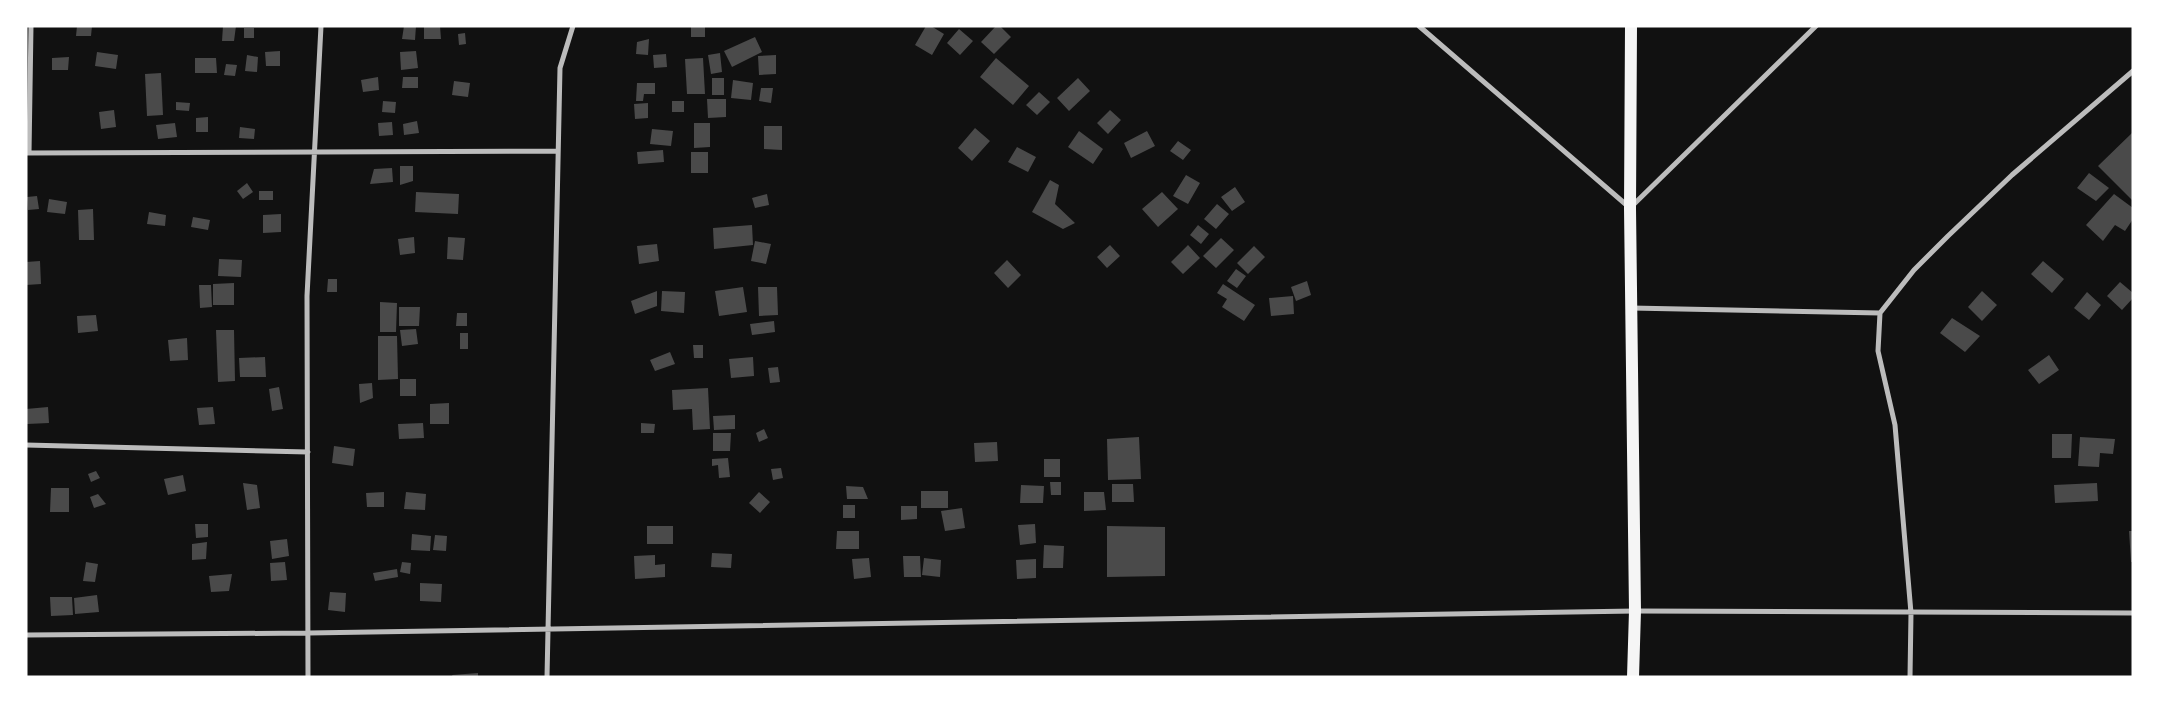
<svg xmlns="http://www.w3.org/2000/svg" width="2159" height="703" font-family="Inter,sans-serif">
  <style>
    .building { fill: #4a4a4a }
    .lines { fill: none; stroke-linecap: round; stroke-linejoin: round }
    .minor { stroke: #bcbcbc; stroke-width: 5 }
    .primary { stroke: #f5f5f5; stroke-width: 12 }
  </style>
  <rect width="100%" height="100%" fill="#111"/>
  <!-- building -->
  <path class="building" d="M77,26H92L91,36H76Z
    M223,26H236L234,41H222Z
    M404,26H416L415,40L402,39Z
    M424,26H440L441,39H424Z
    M691,26H705V37H691Z
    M926,26H931L944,34L932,55L915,45Z
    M996,26H1000L1011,37L994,54L981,42Z
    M244,28H254V38H244Z
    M959,29L973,41L960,55L947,43Z
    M465,33L466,44L459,45L458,34Z
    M755,37L762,52L732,67L724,51Z
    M649,39L648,55L636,54L637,42Z
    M280,51V66H266L265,52Z
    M416,51L418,68L401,70L400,52Z
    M97,52L118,55L116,69L95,66Z
    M720,53L722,72L711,74L708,55Z
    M666,54L667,67L654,68L653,55Z
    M247,55L258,57L257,72L245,71Z
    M776,55V74L759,75L758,56Z
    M69,57L68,70H52V58Z
    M195,58H216L217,73H195Z
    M703,58L705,94H687L685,59Z
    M996,58L1029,86L1013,105L980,77Z
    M226,64L237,65L235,76L224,75Z
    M161,73L163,115L147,116L145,74Z
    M378,77L379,90L363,92L361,80Z
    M403,77H418V88H402Z
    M712,78H724V95H712Z
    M1078,78L1090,91L1069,111L1057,98Z
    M733,80L753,83L751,100L731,98Z
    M454,81L470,83L468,97L452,95Z
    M637,83H655V94H644L643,101H636Z
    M761,88H773L771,103L759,101Z
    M1039,92L1050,102L1037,115L1026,105Z
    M707,99H726V117L708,118Z
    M383,101L396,102L395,113L382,112Z
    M672,101H684V112H672Z
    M176,102L190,103L189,111L176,110Z
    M648,103V118L635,119L634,104Z
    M114,110L116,127L101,129L99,112Z
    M1110,110L1121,120L1108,134L1097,123Z
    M208,117V132H196V118Z
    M417,121L419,133L404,135L403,124Z
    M392,122L393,135L379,136L378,123Z
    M175,123L177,137L158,139L156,125Z
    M694,123H710V147L694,148Z
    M764,126H782V150L764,149Z
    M240,127L255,129L254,139L239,138Z
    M975,128L990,141L972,161L958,148Z
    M652,129L673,131L671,146L650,144Z
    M1079,131L1103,149L1093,164L1068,147Z
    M1147,131L1155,146L1131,158L1124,143Z
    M2133,132V201L2098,166Z
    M1178,141L1191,150L1183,160L1170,151Z
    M1017,147L1036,157L1028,172L1008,162Z
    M663,150L664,162L638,164L637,152Z
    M691,152H708V173H691Z
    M400,166H413V181L400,185Z
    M392,168L393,182L370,184L374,169Z
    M2089,173L2109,188L2096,201L2077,188Z
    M1186,175L1200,183L1188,204L1173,196Z
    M1050,180L1059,185L1055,204L1075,223L1063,229L1032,212Z
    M247,183L253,192L243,199L237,191Z
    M1235,187L1245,202L1232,211L1221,197Z
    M259,191H273V200H259Z
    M416,192L459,194L458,214L415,212Z
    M1162,192L1178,209L1158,227L1142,209Z
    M767,194L769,205L755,208L752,198Z
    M2114,194L2133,208V219L2125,231L2115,225L2103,241L2086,225Z
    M37,196L39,209L28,210L27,197Z
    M49,199L67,202L65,214L47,212Z
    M1217,204L1229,214L1216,229L1204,219Z
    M93,209L94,240H79L78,210Z
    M149,212L166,215L165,226L147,224Z
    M281,214V232L263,233V215Z
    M193,217L210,220L208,230L191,227Z
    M752,225L753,245L714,249L713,228Z
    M1198,225L1209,234L1201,244L1190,235Z
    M414,237L415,253L400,255L398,239Z
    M448,237L465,238L463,260L447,259Z
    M1221,238L1234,250L1216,268L1203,256Z
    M755,241L771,244L766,264L751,261Z
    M657,244L659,261L639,264L637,246Z
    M1110,245L1120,256L1107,268L1097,257Z
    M1188,245L1200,258L1183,274L1171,262Z
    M1254,246L1265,257L1248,274L1237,263Z
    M219,259L242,260L241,277L218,276Z
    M1007,260L1021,275L1008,288L994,273Z
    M40,261L41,284L26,285V262Z
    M2043,261L2064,279L2052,293L2031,274Z
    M1236,269L1246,276L1237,288L1227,281Z
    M328,279H337V292H327Z
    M1307,281L1311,295L1296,301L1291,287Z
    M2120,282L2133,293V298L2122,310L2107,296Z
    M234,283V305H213V284Z
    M1223,284L1255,305L1244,321L1222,307L1227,299L1217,293Z
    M199,285H211L212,307L200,308Z
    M743,287L747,312L719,316L715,291Z
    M758,287H777L778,315L759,316Z
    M657,291V306L635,314L631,301Z
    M662,291L685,292L684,313L661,311Z
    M1982,291L1997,305L1982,321L1968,307Z
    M2087,292L2101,305L2089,320L2074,308Z
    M1293,296L1294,314L1271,316L1269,298Z
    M380,302L397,303L396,332H380Z
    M399,307H420L419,326H399Z
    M457,313H467V326H456Z
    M96,315L98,331L78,333L77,316Z
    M1952,318L1980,336L1965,352L1940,333Z
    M774,321L775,332L752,335L750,324Z
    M416,329L418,344L402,346L400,330Z
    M216,330H234L235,381L218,382Z
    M460,333H468V349H460Z
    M378,336H397L398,379L378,380Z
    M187,338L188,360L170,361L168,340Z
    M693,345H703V358H694Z
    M670,352L675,364L655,371L650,360Z
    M2049,355L2059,370L2039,384L2028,370Z
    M265,357L266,377H240L239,358Z
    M753,357L754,376L731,378L729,359Z
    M778,367L780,382L770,383L768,368Z
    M400,379H416V396H400Z
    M372,383L373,398L360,403L359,384Z
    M279,387L283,409L272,411L269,389Z
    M708,388L710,429L693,430L692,409L673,410L672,390Z
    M449,403V424H430V404Z
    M48,407L49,423L27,424L26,409Z
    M213,407L215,424L199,425L197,408Z
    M735,415V429L714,430L713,416Z
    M423,423L424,438L399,439L398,424Z
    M641,423L655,424L654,433H641Z
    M764,429L768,438L759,442L756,433Z
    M713,433H731L730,451H713Z
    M2052,434H2072L2071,458H2052Z
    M1139,437L1141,479L1108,480L1107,439Z
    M2080,437L2115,439L2113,454L2100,453L2099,467L2078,466Z
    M997,442L998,461L975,462L974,443Z
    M334,446L355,449L353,466L332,463Z
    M728,458L730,477L719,478L718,465L712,466V459Z
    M1044,459H1060V477H1044Z
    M781,468L783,478L773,480L771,469Z
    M96,471L100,478L91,482L88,474Z
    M183,475L186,491L168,495L164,479Z
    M1050,482H1061V495H1051Z
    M243,483L257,485L260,508L247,510Z
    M2097,483L2098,501L2055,503L2054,485Z
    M1112,484H1133L1134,502H1112Z
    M1021,485L1044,486L1043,503H1020Z
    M846,486L863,487L868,499H847Z
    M51,488H69V512H50Z
    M921,491H948V508H921Z
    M384,492V507H367L366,493Z
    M406,492L426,494L425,510L404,509Z
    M759,492L770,502L760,513L749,503Z
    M1084,492H1104L1106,510L1084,511Z
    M98,494L106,504L94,508L90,497Z
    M843,505H855V518H843Z
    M901,506H917V519L901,520Z
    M962,508L965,528L945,531L941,511Z
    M195,524H208V537L196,538Z
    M1035,524L1036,543L1020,545L1018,525Z
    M647,526H673V544H647Z
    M1107,526L1165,527V576L1107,577Z
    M837,531H859V549H836Z
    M2129,531H2133V562H2131Z
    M412,534L431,536L430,551L411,550Z
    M435,535L447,536L446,551L433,550Z
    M287,539L289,556L272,559L270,541Z
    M207,542L206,559L192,560V544Z
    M1044,545L1064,546L1063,568H1043Z
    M712,553L732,554L731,568L711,567Z
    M655,555V565L665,564V577L635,579L634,556Z
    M903,556H920L921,577H904Z
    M869,558L871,577L854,579L852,559Z
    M924,558L941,560L940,577L922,575Z
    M1036,559V578L1017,579L1016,560Z
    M86,562L98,564L95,582L83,581Z
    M285,562L287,580L271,581L270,563Z
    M402,562L411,563L410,574L400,572Z
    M397,569L398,577L375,581L373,573Z
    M232,574L229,591L211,592L209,576Z
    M420,583L442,584L441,602L420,601Z
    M330,592L346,593L345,612L328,610Z
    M97,595L99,612L75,614L74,598Z
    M50,597H72L73,615L51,616Z
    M478,673V677H453L452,675Z"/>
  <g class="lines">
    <!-- minor -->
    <path class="minor" d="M1419,26L1630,208L1816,26
      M26,153L558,151
      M29,153L31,26
      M1631,308L1880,313
      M26,445L308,452
      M26,635L309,633L1635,611L2133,613
      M308,677L307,296L321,26
      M547,677L560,68L573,26
      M1910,677L1911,613L1895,425L1878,351L1880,313L1914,270L1948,236L2012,175L2133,71"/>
    <!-- primary -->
    <path class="primary" d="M1631,26L1630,208L1635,611L1633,677"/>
  </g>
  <!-- border -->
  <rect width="2159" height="703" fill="none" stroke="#ffffff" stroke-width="55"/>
</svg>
